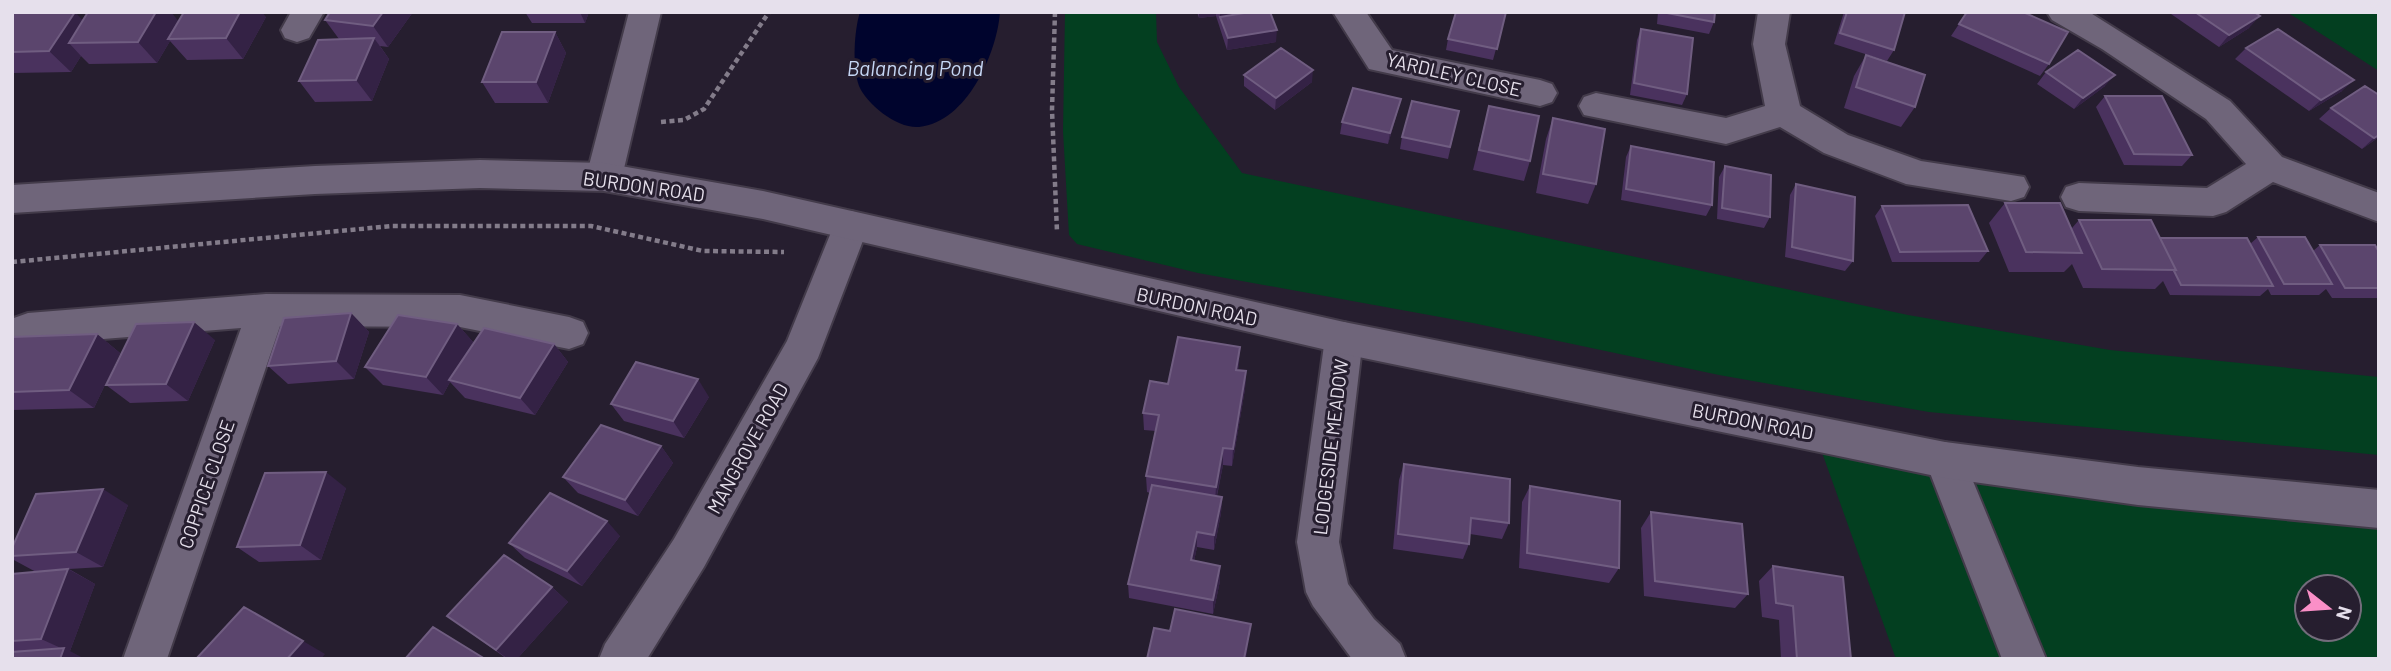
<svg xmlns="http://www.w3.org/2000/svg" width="2391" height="671" font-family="Barlow,sans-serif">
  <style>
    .green { fill: #033f20; fill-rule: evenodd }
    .water { fill: #00042d }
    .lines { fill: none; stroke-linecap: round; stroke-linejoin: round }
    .minor-casing { stroke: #433b4a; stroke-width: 4 }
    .tertiary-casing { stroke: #433b4a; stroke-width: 4 }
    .path { stroke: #837c8a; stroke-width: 4.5; stroke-dasharray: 5 3.5; stroke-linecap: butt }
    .minor { fill: #6f657a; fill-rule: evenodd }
    .tertiary { fill: #6f657a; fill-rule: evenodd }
    .wall { fill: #4a325e }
    .shaded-wall { fill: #342245 }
    .building { fill: #5b456d; stroke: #705d81; stroke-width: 2 }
    .labels { text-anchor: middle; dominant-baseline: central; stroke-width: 6; stroke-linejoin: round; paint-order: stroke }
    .street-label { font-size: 19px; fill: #e6e0ec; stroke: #261e2f }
    .water-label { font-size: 21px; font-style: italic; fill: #c5d6f4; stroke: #261e2f }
  </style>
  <rect width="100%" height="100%" fill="#261e2f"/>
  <!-- green -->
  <path class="green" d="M1065,12H1156L1157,42L1179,87L1242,173L1908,315L2110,350L2379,377V455L1929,412L1719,375L1473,323L1198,273L1077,244L1069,235L1063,131Z
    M2287,12H2379V71Z
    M1815,433L2379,509V659H1896ZM2307,587H2349V629H2307Z"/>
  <!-- water -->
  <path class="water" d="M860,12H1000C997,53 967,122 919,127C898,129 867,105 859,86C852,67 854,31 860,12Z"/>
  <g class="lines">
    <defs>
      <path id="minor" d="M291,12H324L309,38L297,42L285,38L281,30Z
        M629,12H661L622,177L617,187L604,191L591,187L586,177Z
        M1333,12H1366L1392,50L1540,80L1552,84L1557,93L1552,102L1540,106L1369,69Z
        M1758,12H1790L1785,44L1800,106L1848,135L1921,161L2024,177L2029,187L2024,197L2011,201L1906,184L1824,153L1780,127L1726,144L1584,115L1579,106L1584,97L1596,93L1726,118L1765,106L1753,44Z
        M2047,12H2089L2230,101L2282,157L2379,193V222L2273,182L2226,212L2213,216L2079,211L2066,207L2061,197L2066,187L2079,183L2207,188L2246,164L2206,119L2102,49L2052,20Z
        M851,211L864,215L869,225L818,358L704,567L647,659H599L605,644L674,539L787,341L838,215Z
        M266,294L460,295L569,317L583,322L588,333L583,344L569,349L460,327L280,326L167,659H123L241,328L28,345L14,340V318L28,313Z
        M1344,322L1358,327L1363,338L1339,542L1348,584L1374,619L1400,644L1406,659H1352L1313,606L1306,592L1297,542L1325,338L1330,327Z
        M1945,442L1959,447L2046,659H2002L1925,460L1931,447Z"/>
      <path id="tertiary" d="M480,160L604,163L763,191L1344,322L1945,442L2138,467L2379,490V528L2138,505L1945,478L1344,354L763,219L604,191L480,188L315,194L12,213V185L315,166Z"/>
    </defs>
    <!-- minor casing -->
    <use href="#minor" class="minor-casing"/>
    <!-- tertiary casing -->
    <use href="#tertiary" class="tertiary-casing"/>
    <!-- path -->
    <path class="path" d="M1055,12L1052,110L1057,232
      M661,122L684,120L704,109L769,12
      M12,262L392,226H591L703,251L784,252"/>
    <!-- minor -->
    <use href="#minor" class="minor"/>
    <!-- tertiary -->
    <use href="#tertiary" class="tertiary"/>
  </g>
  <!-- wall -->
  <path class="wall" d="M330,12H413L388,47L380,46L389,59L372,101L315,102L299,81L339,39L325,20Z
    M525,12H589L585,23H532Z
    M1197,12H1270L1276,42L1227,50L1216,16L1199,18Z
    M1506,12L1493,60L1446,50L1448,39Z
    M1658,12H1715L1714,22L1709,34L1657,24Z
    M1844,12H1905L1894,50L1887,61L1834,44Z
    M1967,12L2049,64L2040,76L1951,36Z
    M2173,12H2254L2249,28L2219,47L2171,14Z
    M12,13L83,20L179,21L266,17L243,59L187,60L170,41L157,63L89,64L81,56L71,72L12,73Z
    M1641,29L1687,94L1682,105L1630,95L1637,40Z
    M555,32L566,53L548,103H495L482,82Z
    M2246,48L2342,91L2309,111L2235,59Z
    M1866,55L1915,107L1901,127L1844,108L1854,76Z
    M2046,72L2105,86L2074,109L2037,84Z
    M1244,75L1312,82L1275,110L1244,86Z
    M2379,95V137L2362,149L2319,119L2331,108Z
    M2105,96L2192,155L2182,166L2124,165L2096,107Z
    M1489,106L1530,161L1524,181L1473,170Z
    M1398,110L1388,144L1340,134L1342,122Z
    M1459,111L1448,159L1400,149L1402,137Z
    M1553,118L1596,184L1588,204L1536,193L1546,139Z
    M1631,146L1712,205L1706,216L1621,200L1626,157Z
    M1725,166L1770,217L1764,228L1717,219L1719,177Z
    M1796,184L1853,261L1845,271L1785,257L1790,195Z
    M2005,203L2072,228L2079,220L2160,238L2250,244L2258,237L2313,251L2320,245L2379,252V298H2332L2326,289L2319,295H2271L2268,289L2260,296L2170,295L2163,281L2155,289L2083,288L2072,264L2064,272H2009L1989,223Z
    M1882,206L1988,251L1979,262H1892L1875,216Z
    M351,313L369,332L354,379L288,384L268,366Z
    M457,324L473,342L465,357L554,344L568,362L535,415L465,398L450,382L443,395L383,385L365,367Z
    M97,334L120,353L94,408L12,410V337Z
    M215,340L188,401L130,403L106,385Z
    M1240,347L1238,370L1246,371L1245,389L1232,466L1223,465L1217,496L1222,497L1221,513L1214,550L1197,547L1194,561L1220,581L1213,614L1129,598L1128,584L1150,493L1147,492L1146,476L1156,431L1144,430L1143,413L1168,384Z
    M709,397L684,438L624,421L611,404Z
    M661,446L673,463L638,516L578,493L563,477Z
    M1404,464L1509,523L1502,539L1470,534L1469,544L1463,559L1393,549L1399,480Z
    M1530,486L1619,568L1609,583L1519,568L1522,502Z
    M346,488L321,560L259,562L237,547Z
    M128,505L103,567L69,569L95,584L70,651L12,659V574L36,572L12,559V548Z
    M1651,512L1748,594L1735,608L1644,596L1641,528Z
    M620,536L582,586L525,558L509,543Z
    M1773,566L1851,659H1781L1779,620L1762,617L1759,581Z
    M552,587L568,602L517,659H507L447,616Z"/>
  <!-- shaded-wall -->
  <path class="shaded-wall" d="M75,12L95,33L69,43L81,56L71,72L49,51Z
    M156,12H171L180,23L168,39L170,41L157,63L138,42Z
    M240,12H262L266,17L243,59L226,38Z
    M383,12H413L388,47L373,26Z
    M580,12H589L585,23Z
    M1199,12H1216V16L1199,18Z
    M1220,12H1268L1220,17Z
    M2260,16L2249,28L2219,47L2229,35Z
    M1277,30L1276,42L1227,50L1228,38Z
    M555,32L566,53L548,103L536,82Z
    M374,38L389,59L372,101L356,80Z
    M1313,70L1312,82L1275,110L1276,98Z
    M2115,75L2105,86L2074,109L2083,98Z
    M2354,80L2342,91L2309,111L2321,100Z
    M1401,99L1398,110L1388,144L1390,133Z
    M2379,135V137L2362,149L2374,138Z
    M351,313L369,332L354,379L336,361Z
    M194,322L215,340L188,401L166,384Z
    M457,324L473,342L451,381L449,380L450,382L443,395L426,377Z
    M97,334L120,353L94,408L69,390Z
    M554,344L568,362L535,415L520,398Z
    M1240,347L1239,365L1235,387L1236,370Z
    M1246,371L1245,389L1232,466L1233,449Z
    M698,379L709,397L684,438L673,421Z
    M661,446L673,463L638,516L625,500Z
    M1223,448V465L1215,503L1216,487Z
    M326,472L346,488L321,560L300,545Z
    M103,489L128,505L103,567L76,552Z
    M1222,497L1221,513L1214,550V535Z
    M607,521L620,536L582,586L567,571Z
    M1197,532V547L1191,575V560Z
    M1220,566V581L1213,614V600Z
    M68,569L95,584L70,651L85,659H60L63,649L41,639Z
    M552,587L568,602L517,659H508L496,650Z
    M1251,624L1246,659H1244Z
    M303,641L325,654L321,659H287Z"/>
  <!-- building -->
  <path class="building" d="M75,12L49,51L12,52V13Z
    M88,12H156L138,42L69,43Z
    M184,12H240L226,38L168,39Z
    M330,12H383L373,26L325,20Z
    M1250,12H1270L1277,30L1228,38L1220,17Z
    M1456,12H1506L1497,49L1448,39Z
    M1662,12H1715L1714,22Z
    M1847,12H1905L1894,50L1840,33Z
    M1967,12H2023L2068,32L2049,64L1959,24Z
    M2195,12H2254L2260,16L2229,35Z
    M1641,29L1693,38L1687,94L1634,83Z
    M2278,29L2354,80L2321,100L2246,48Z
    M502,32H555L536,82H482Z
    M374,38L356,80L299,81L318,40Z
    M1281,48L1313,70L1276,98L1244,75Z
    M2078,50L2115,75L2083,98L2046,72Z
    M1866,55L1925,75L1915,107L1856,87Z
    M2365,86L2379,95V135L2374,138L2331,108Z
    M1353,88L1401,99L1390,133L1342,122Z
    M2105,96H2162L2192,155L2134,154Z
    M1412,101L1459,111L1450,147L1402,137Z
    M1489,106L1539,116L1530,161L1479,150Z
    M1553,118L1605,129L1596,184L1543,174Z
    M1631,146L1714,162L1712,205L1626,189Z
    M1725,166L1771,175L1770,217L1722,208Z
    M1796,184L1855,197L1853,261L1792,247Z
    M2005,203H2060L2082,253L2026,252Z
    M1968,205L1988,251L1900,252L1882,206Z
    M2079,220H2151L2176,270L2102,269Z
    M2258,237H2305L2332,284H2284Z
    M2160,238H2247L2273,286L2181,285L2174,271L2176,270Z
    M2320,245H2375L2379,252V288H2345Z
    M351,313L336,361L268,366L284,318Z
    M398,315L457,324L426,377L365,367Z
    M194,322L166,384L106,385L136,324Z
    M484,328L554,344L520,398L449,380Z
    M97,334L69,390L12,392V337Z
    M1178,337L1240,347L1236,370L1246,371L1233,449L1223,448L1216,487L1146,476L1159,415L1143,413L1150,381L1168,384Z
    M636,362L698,379L673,421L611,404Z
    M601,425L661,446L625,500L563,477Z
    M1404,464L1510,479L1509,523L1471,518L1469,544L1398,534Z
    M326,472L300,545L237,547L265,473Z
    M1152,485L1222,497L1214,535L1197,532L1191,560L1220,566L1213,600L1128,584Z
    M1530,486L1620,501L1619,568L1527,553Z
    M103,489L76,552L12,556V548L36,494Z
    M550,493L607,521L567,571L509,543Z
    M1651,512L1742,524L1748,594L1655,581Z
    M504,555L552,587L496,650L447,616Z
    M1773,566L1843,577L1851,659H1797L1793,606L1776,603Z
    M68,569L41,639L12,641V574Z
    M244,607L303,641L287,659H196Z
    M1175,609L1251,624L1244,659H1147L1154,628L1170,631Z
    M433,627L485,659H405Z
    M64,648L60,659H12V652Z"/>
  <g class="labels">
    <!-- street labels -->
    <g class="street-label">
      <text transform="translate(1454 74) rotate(13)">YARDLEY CLOSE</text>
      <text transform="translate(644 186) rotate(8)">BURDON ROAD</text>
      <text transform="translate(1197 306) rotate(12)">BURDON ROAD</text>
      <text transform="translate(1753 421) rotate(11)">BURDON ROAD</text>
      <text transform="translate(1330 447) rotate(-83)">LODGESIDE MEADOW</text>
      <text transform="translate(747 448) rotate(-61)">MANGROVE ROAD</text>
      <text transform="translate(206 484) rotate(-71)">COPPICE CLOSE</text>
    </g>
    <!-- water labels -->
    <g class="water-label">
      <text x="915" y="67">Balancing Pond</text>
    </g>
  </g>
  <!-- border -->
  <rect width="2391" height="671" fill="none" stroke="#e6e0ec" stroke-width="28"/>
  <!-- north arrow -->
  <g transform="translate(2328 608) rotate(107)"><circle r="33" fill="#261e2f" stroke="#736c7b" stroke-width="2"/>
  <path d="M0-5L12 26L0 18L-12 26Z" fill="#fa8fc7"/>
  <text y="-10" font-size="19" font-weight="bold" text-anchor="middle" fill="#e6e0ec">N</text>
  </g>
</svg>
